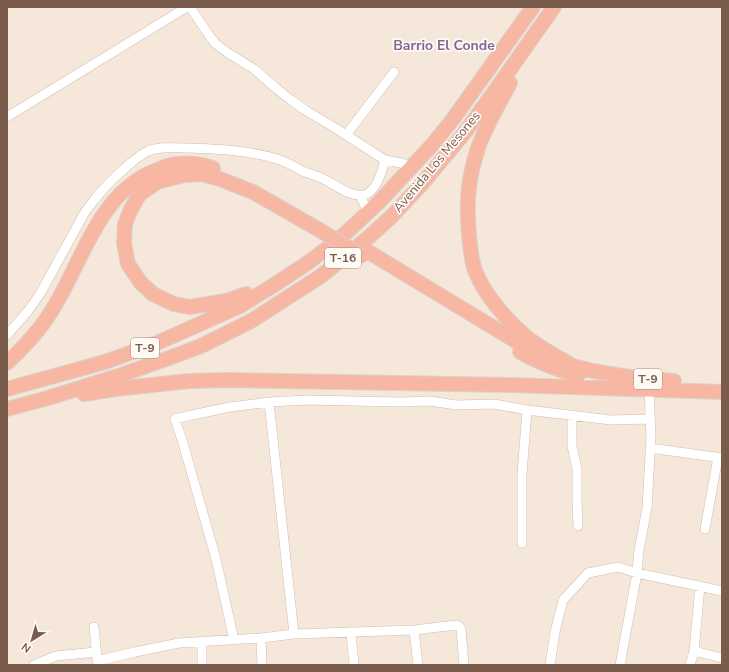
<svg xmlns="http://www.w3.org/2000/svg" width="729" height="672" font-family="'Nunito Sans',sans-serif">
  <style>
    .residential { fill: #f5e8da }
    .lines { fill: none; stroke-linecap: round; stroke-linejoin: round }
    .minor-casing { stroke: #d1beb0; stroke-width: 10 }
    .highway-casing { stroke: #dad1cd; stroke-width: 16 }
    .minor { stroke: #fff; stroke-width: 9 }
    .highway { stroke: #f7b7a3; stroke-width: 14 }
    .highway-bridge-casing { stroke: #dad1cd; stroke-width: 16; stroke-linecap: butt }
    .highway-bridge { stroke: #f7b7a3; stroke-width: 14 }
    .labels { text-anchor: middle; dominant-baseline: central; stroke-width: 3.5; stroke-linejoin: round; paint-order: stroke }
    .shield { fill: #fffaf3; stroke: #a28b7f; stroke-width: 1 }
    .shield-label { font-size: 12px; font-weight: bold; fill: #7a5c4d }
    .street-label { font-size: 13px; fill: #7a5c4d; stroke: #fffaf3 }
    .neighbourhood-label { font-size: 14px; font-weight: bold; fill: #846695; stroke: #fffaf3 }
  </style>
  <rect width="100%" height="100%" fill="#fdf6ec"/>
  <!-- residential -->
  <path class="residential" d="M7,7H722V665H7Z"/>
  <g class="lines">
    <defs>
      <path id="minor" d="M190,7L211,38L216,44L228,53L254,69L277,89L291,100L305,110L332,126L385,160L401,163L412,167
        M7,117L187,7
        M346,135L394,72
        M360,195L368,213
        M7,335L28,311L40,294L85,212C97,195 110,181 126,167C133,161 140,155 148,151C160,146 174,148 187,148C218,149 248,150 277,159C286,162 294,166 302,171C308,173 314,175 319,177C333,182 349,198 364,195C376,192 382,172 385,160
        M269,402L294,634
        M572,416V446L577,469V502L578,526
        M650,448L722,458
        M705,529L718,457
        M522,543V474L527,410
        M94,627L97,658
        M414,630L418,665
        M351,632L354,665
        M261,638L262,665
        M234,640L216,559L183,443L175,419L192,415L230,407L269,402L307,400L399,402L430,401L456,405L494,404L527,410L611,420L650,419
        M202,642V665
        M694,651L722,658
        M97,661L135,652L179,643L261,638L294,634L414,630L456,625L459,626L461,629L464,665
        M34,665L56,656L96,652
        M550,665L555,632L563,600L588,573L618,567L637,573L722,591
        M620,665L637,573L639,550L647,508L651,437L649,389
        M690,665L694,651L700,586"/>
      <path id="highway" d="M510,83C499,104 486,125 478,148C468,179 466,202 469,234C470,247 471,261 476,273C485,295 506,319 524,335C539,348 558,357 575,367
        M367,251L514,340L534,351
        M246,294L226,301L190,307L174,304L153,294L141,283L128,264L124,243L125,224L131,209L140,194L157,182L184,175L203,174L220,179L253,192L323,232
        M520,352C538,362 557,370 578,375
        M7,363C22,349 36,334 47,318C82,268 96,190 160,169C163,167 167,166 171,165C177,163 195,163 201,165C205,165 209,167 213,168
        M568,365C602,374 638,379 674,381
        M7,389L105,362L157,343L240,306L274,285L309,262L330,246L347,232L380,201L433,144L453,119L533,7
        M84,394L115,389L189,381L227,380L511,385L722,392
        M7,409L48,398L115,377L169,358L201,346L251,321L321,276L369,237L392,216L421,185L466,131L499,85L554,7"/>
    </defs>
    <!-- minor casing -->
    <use href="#minor" class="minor-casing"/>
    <!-- highway casing -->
    <use href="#highway" class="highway-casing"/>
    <!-- minor -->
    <use href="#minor" class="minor"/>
    <!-- highway -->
    <use href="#highway" class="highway"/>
    <defs>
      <path id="highway-bridge" d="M323,232L362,256"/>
    </defs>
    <!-- highway-bridge casing -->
    <use href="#highway-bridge" class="highway-bridge-casing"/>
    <!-- highway-bridge -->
    <use href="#highway-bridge" class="highway-bridge"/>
  </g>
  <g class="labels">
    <!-- shield labels -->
    <g class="shield">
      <rect x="325" y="248" width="36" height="20" rx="3"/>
      <rect x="131" y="338" width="28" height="20" rx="3"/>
      <rect x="634" y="369" width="28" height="20" rx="3"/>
    </g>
    <g class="shield-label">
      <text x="343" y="258">T-16</text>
      <text x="145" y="348">T-9</text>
      <text x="648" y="379">T-9</text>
    </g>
    <!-- street labels -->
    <g class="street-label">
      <text transform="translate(437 162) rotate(-50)">Avenida Los Mesones</text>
    </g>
    <!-- neighbourhood labels -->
    <g class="neighbourhood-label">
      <text x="444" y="45">Barrio El Conde</text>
    </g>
  </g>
  <!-- border -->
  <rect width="729" height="672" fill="none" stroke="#7a5c4d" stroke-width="16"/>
  <!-- north arrow -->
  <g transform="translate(32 640) rotate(217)" stroke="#fffaf3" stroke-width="3" paint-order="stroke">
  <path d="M0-3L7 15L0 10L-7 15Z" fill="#7a5c4d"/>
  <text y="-6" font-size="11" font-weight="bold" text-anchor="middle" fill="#7a5c4d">N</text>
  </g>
</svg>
